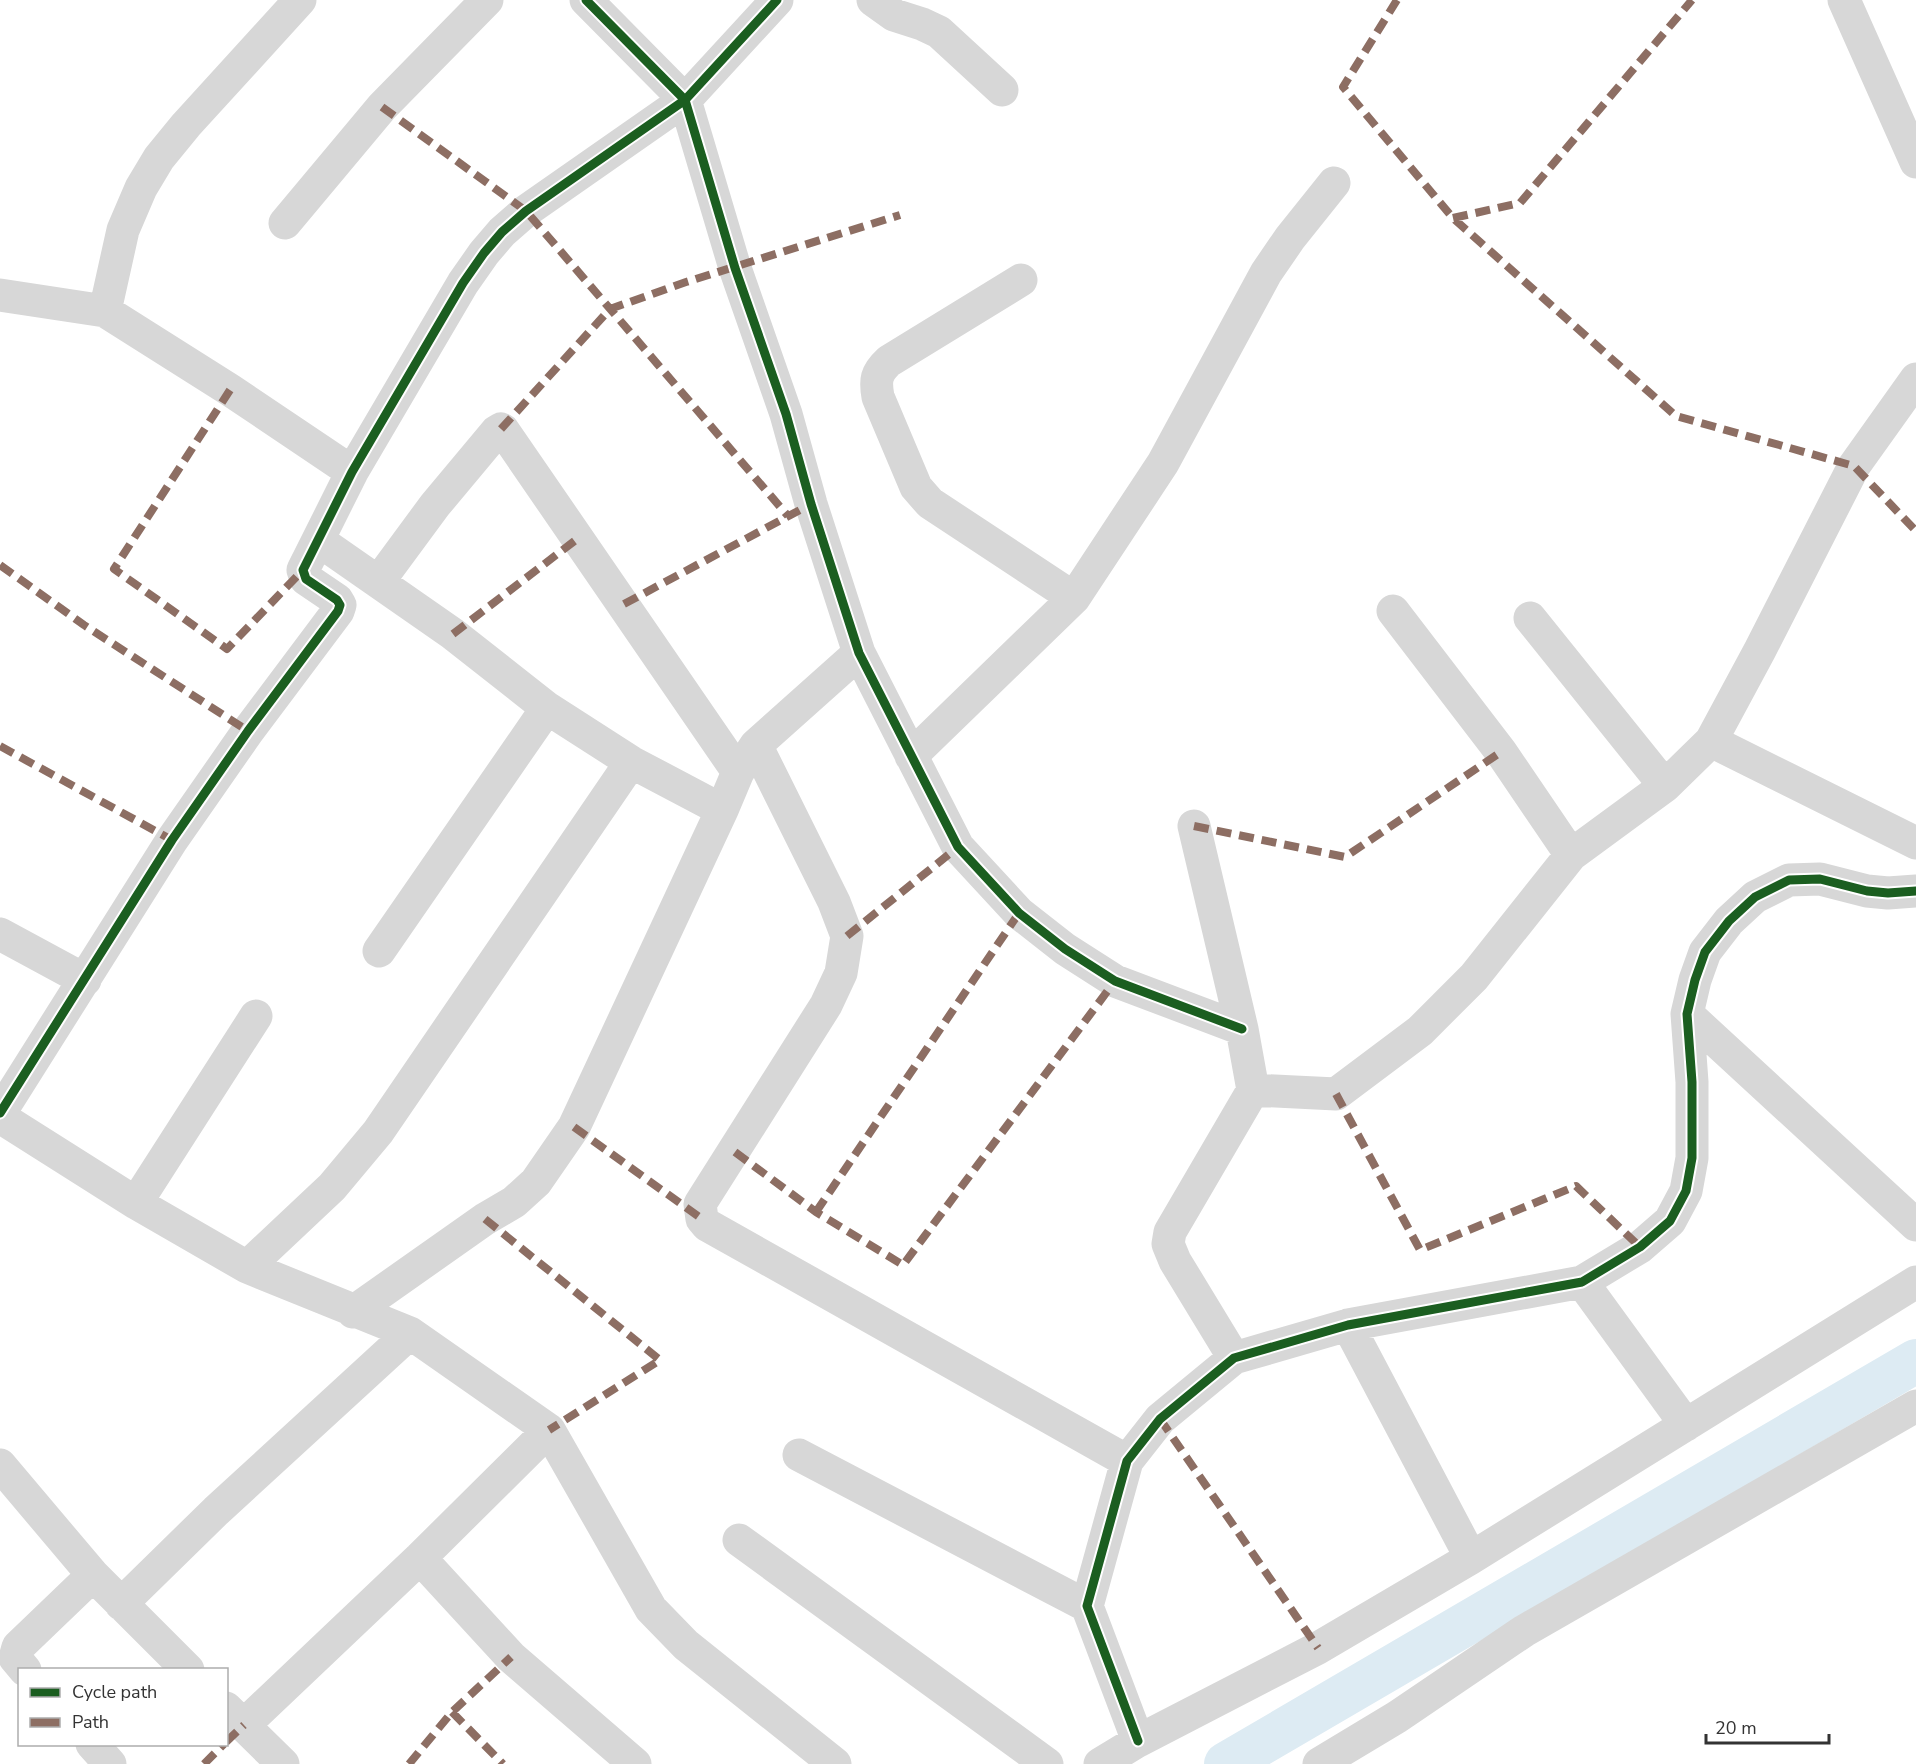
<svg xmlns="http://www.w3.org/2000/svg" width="1916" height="1764" font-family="'Nunito Sans',sans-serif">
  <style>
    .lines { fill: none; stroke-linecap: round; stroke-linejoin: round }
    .canal { stroke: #ddebf3; stroke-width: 44 }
    .minor { stroke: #d7d7d7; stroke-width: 33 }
    .quiet { stroke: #8d6e63; stroke-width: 8; stroke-dasharray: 15 8; stroke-linecap: butt }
    .cycleway-casing { stroke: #fff; stroke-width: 13 }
    .cycleway { stroke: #1b5e20; stroke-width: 9 }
  </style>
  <rect width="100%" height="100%" fill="#fff"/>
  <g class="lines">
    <!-- canal -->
    <path class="canal" d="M1226,1764L1916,1361"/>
    <!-- minor -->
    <path class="minor" d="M586,0L685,100L735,268L786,414L811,504L859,653L958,847L1019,913L1065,949L1115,981L1242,1029
      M873,0L894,15L922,24L939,32L1002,90
      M1844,0L1916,162
      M285,223L382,107L487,0
      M1021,280L889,361C876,373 875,380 878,397L916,487L930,503L1074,598
      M0,295L105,311L230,390L352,472
      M105,311L123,230L141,188L159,158L186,125L300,0
      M318,540L453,634L547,708L631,762L722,810
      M379,581L435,505L496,432L501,429L503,430L738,772
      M1393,611L1501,752L1571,855
      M1530,618L1665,786
      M1711,741L1916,843
      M756,745L834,902L847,936L841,973L826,1005L700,1204L702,1219L707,1225L1127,1461
      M911,756L1074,598L1163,463L1266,273L1290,238L1334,183
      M1194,826L1242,1029L1253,1090L1170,1232L1168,1244L1175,1261L1234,1358
      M0,934L85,980
      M379,951L547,708
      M1687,1014L1916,1225
      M1253,1090L1336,1094L1420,1031L1474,977L1571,855L1665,786L1711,741L1760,650L1854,466L1916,379
      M0,1113L172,840L248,731L338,611L340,605L337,600L306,579L303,570L352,472L463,283L484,253L502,232L526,211L685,100L777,0
      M0,1117L136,1203L247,1267L410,1333L549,1430L651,1609L686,1645L835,1764
      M136,1203L256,1016
      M247,1267L332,1187L378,1132L631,762
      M1582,1282L1686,1425
      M353,1312L485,1219L514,1202L536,1182L574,1127L722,810L738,772L756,745L859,653
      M799,1455L1087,1606
      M0,1465L93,1575L188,1670
      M739,1540L1047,1764
      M420,1558L511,1657L635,1764
      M1471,1558L1916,1282
      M121,1604L216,1511L410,1333
      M25,1670L15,1658L18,1647L93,1575
      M226,1708L283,1764
      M244,1725L420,1558L549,1430
      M1138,1741L1087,1606L1127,1461L1160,1419L1234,1358L1348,1325L1582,1282L1640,1247L1670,1221L1686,1191L1692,1158V1082L1687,1014L1695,980L1705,952L1729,921L1755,897L1789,880L1820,879L1867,891L1888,893L1916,891
      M92,1744L110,1764
      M1100,1764L1138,1741L1318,1648L1471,1558L1348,1325
      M1319,1764L1397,1717L1524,1631L1916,1406"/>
    <!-- quiet -->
    <path class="quiet" d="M1397,0L1343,87L1453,218L1676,416L1854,466L1916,531
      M382,107L526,211L788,516
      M1453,218L1520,203L1692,0
      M230,390L114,569L227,649L303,570
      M501,429L610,309L686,282L900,215
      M0,565L84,625L248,731
      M624,604L811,504
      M453,634L577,539
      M0,746L172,840
      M1194,826L1345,857L1501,752
      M847,936L958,847
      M1336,1094L1420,1250L1576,1186L1640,1247
      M574,1127L702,1219
      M735,1152L816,1212L903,1265L1115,981
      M816,1212L1019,913
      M485,1219L660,1360L549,1430
      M1160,1419L1318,1648
      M452,1712L503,1764
      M226,1742L244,1725
      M204,1764L224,1744
      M409,1764L452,1712L511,1657"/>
    <defs>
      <path id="cycleway" d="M586,0L685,100L735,268L786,414L811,504L859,653L958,847L1019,913L1065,949L1115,981L1242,1029
        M0,1113L172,840L248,731L338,611L340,605L337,600L306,579L303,570L352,472L463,283L484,253L502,232L526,211L685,100L777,0
        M1138,1741L1087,1606L1127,1461L1160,1419L1234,1358L1348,1325L1582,1282L1640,1247L1670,1221L1686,1191L1692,1158V1082L1687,1014L1695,980L1705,952L1729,921L1755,897L1789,880L1820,879L1867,891L1888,893L1916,891"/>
    </defs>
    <!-- cycleway casing -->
    <use href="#cycleway" class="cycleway-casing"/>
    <!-- cycleway -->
    <use href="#cycleway" class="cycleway"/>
  </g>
  <!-- legend -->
  <rect x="18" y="1668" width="210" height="78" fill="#ffffff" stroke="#adadad" stroke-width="1.5"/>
  <rect x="30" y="1688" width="30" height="9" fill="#1b5e20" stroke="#adadad" stroke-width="1.5"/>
  <text x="72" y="1698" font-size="18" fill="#333333">Cycle path</text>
  <rect x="30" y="1718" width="30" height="9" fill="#8d6e63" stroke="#adadad" stroke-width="1.5"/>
  <text x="72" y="1728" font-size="18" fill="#333333">Path</text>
  <!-- scale -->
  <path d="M1706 1734v9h123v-9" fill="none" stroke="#333333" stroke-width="3"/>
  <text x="1715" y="1734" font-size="18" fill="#333333" stroke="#ffffff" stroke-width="4.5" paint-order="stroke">20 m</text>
</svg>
